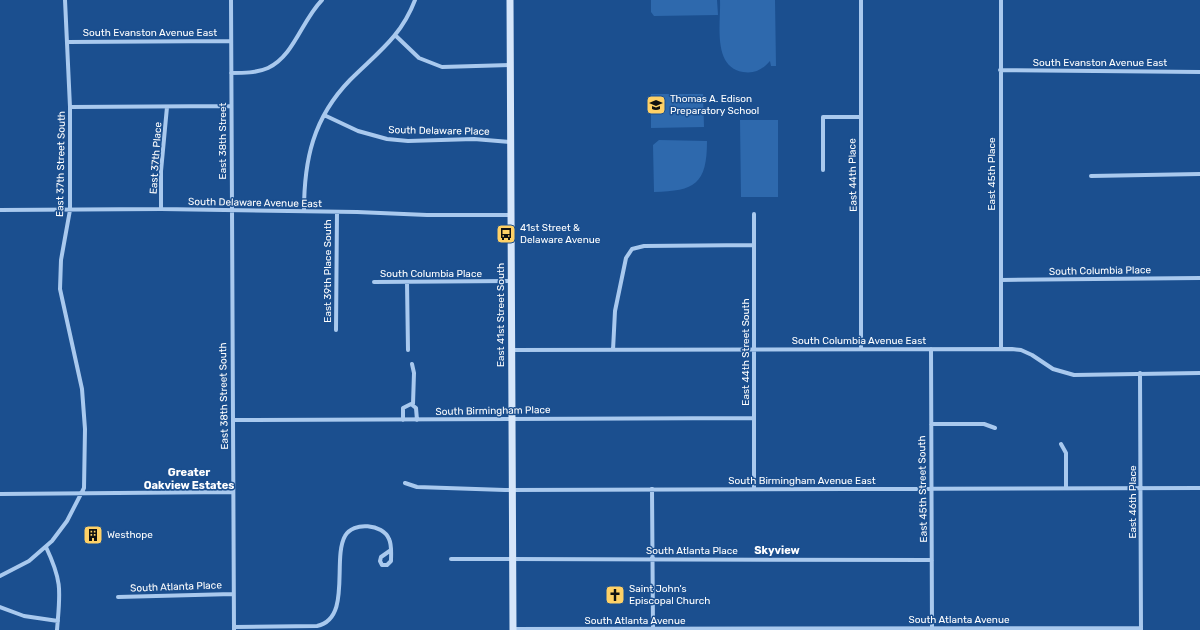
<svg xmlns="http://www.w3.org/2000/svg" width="1200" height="630" font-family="Rubik,sans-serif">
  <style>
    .green { fill: #2e69ad }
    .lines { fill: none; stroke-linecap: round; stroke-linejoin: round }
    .street { stroke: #a9c9ee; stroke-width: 4 }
    .secondary { stroke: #d6e6fa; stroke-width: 7 }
    .labels { text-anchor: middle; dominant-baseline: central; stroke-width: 3; stroke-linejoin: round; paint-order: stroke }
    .street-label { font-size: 10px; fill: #fff; stroke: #1b4f8f }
    .poi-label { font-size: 10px; fill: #fff; stroke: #1b4f8f; text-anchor: start }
    .neighbourhood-label { font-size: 11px; font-weight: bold; fill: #fff; stroke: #1b4f8f }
  </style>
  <rect width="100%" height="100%" fill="#1b4f8f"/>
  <!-- green -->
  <path class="green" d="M651,0H717L718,15L654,16L651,12Z
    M720,0H775L776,66H771L770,61C763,69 755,74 743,72C712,67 721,23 720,0Z
    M651,94H703L704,127L651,128Z
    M740,120H778V197H741Z
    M659,140L707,141C707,184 695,191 654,192L653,145Z"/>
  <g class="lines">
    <!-- street -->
    <path class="street" d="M231,0L234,630
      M861,0V349
      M1001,0V349
      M396,36L419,58L442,67L510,65
      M68,42L231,41
      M1000,70L1200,72
      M231,73C243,73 257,73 268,68C294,56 302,20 322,0
      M70,107L231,106
      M324,115L358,131L387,139L408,141L474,139L510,142
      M823,170V117H860
      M1091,176L1200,174
      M161,209V171L167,107
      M0,210L161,209L357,212L427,215H511
      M304,211C304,160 313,118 350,80C377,53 401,37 415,0
      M754,214V489
      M1001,280L1200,278
      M374,282L512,281
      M407,282L408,350
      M336,330L337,212
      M931,349L932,630
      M512,350L1012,349L1021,350L1032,355L1053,369L1074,375L1200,373
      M613,350L615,311L626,258L632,249L644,246L754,245
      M412,364L414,373L413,404
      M1140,373L1141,630
      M233,420L754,418
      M403,420V408L411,404L416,408L417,420
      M931,424H984L995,428
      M1061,444L1066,453V488
      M405,483L417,487L505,490L1200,488
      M652,489L653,629
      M0,494L233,492
      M46,547C63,583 60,592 57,630
      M451,559L932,560
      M0,576L29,561L52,541L67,521L84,488L85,429L82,389L60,289L61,260L70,210V107L65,0
      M118,597L233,594
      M0,607L24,616L58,621
      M234,627L317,626C352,619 332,559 345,536C353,521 383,524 389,539C392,545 391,554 391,561L387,565H382L380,561L381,557L391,550
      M513,629L1141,628"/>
    <!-- secondary -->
    <path class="secondary" d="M510,0L513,630"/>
  </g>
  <!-- icons -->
  <defs>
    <symbol id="school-square" viewBox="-11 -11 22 22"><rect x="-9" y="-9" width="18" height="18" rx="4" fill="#ffd166" stroke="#1b4f8f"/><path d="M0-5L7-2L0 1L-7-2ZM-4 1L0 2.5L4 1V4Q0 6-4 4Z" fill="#111"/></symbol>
    <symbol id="bus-square" viewBox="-11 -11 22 22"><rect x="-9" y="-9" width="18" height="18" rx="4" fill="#ffd166" stroke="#1b4f8f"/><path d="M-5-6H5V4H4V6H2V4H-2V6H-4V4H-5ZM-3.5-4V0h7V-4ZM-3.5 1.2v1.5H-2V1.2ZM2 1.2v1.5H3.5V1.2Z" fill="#111"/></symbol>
    <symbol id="building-square" viewBox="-11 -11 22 22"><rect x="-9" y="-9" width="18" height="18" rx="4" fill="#ffd166" stroke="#1b4f8f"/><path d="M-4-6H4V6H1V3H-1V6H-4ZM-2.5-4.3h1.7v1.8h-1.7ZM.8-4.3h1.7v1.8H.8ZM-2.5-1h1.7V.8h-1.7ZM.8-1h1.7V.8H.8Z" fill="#111"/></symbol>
    <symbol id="church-square" viewBox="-11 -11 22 22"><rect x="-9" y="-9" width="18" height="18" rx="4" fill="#ffd166" stroke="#1b4f8f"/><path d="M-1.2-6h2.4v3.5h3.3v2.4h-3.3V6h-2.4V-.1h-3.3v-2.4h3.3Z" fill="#111"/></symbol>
  </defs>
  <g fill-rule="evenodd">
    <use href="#school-square" x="645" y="94" width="22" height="22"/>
    <use href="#bus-square" x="495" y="223" width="22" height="22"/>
    <use href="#building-square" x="82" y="524" width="22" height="22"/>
    <use href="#church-square" x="604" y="584" width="22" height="22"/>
  </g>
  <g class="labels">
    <!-- street labels -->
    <g class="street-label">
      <text x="150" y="33">South Evanston Avenue East</text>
      <text x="1100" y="63">South Evanston Avenue East</text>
      <text transform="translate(439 131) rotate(1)">South Delaware Place</text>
      <text transform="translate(223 141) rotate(-90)">East 38th Street</text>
      <text transform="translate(156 158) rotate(-86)">East 37th Place</text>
      <text transform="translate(61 164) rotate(-89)">East 37th Street South</text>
      <text transform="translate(992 174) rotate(-90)">East 45th Place</text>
      <text transform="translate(853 175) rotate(-91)">East 44th Place</text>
      <text transform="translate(255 203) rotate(1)">South Delaware Avenue East</text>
      <text transform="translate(328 271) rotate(-90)">East 39th Place South</text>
      <text transform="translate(1100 271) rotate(-1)">South Columbia Place</text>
      <text x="431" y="274">South Columbia Place</text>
      <text transform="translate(501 315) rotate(-90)">East 41st Street South</text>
      <text x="859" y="341">South Columbia Avenue East</text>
      <text transform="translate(746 352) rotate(-90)">East 44th Street South</text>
      <text transform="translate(224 396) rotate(-91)">East 38th Street South</text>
      <text transform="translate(493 411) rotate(-1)">South Birmingham Place</text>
      <text x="802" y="481">South Birmingham Avenue East</text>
      <text transform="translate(923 489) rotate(-91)">East 45th Street South</text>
      <text transform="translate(1133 502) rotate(-90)">East 46th Place</text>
      <text x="692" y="551">South Atlanta Place</text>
      <text transform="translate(176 587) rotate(-2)">South Atlanta Place</text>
      <text x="959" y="620">South Atlanta Avenue</text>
      <text x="635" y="621">South Atlanta Avenue</text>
    </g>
    <!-- poi labels -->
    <g class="poi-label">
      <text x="670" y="99">Thomas A. Edison<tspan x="670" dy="12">Preparatory School</tspan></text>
      <text x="520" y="228">41st Street &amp;<tspan x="520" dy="12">Delaware Avenue</tspan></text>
      <text x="107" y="535">Westhope</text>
      <text x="629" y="589">Saint John's<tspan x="629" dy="12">Episcopal Church</tspan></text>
    </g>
    <!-- neighbourhood labels -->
    <g class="neighbourhood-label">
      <text x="189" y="472">Greater<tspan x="189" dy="13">Oakview Estates</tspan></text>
      <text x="777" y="550">Skyview</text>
    </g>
  </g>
</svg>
